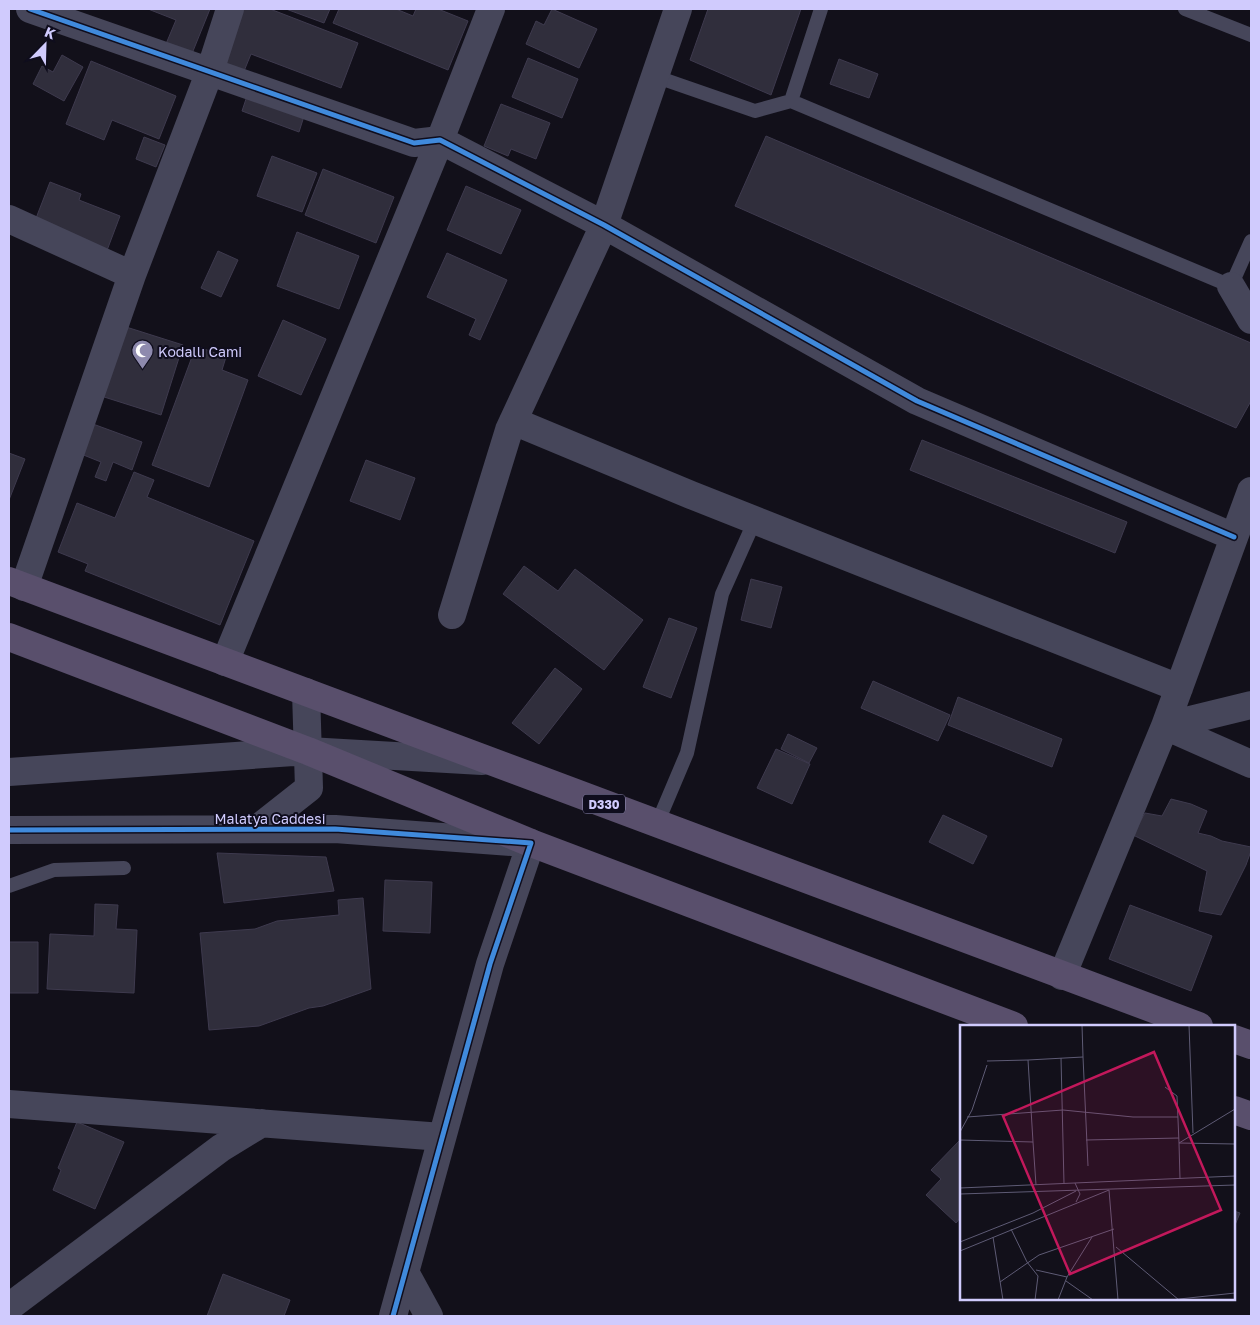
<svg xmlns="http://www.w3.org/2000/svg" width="1260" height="1325" font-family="'Golos Text',sans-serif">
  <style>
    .building { fill: #302e3c; stroke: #3e3a4e }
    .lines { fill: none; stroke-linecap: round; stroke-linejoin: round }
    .service { stroke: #46465a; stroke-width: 14 }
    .minor { stroke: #46465a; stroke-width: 28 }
    .tertiary { stroke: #46465a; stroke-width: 28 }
    .primary { stroke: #594f6c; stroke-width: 28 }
    .cycleway-casing { stroke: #0f0d1d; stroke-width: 8 }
    .cycleway { stroke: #408adc; stroke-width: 5 }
    .labels { text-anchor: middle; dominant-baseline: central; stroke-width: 4; stroke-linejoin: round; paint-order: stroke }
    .shield { fill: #0f0d1d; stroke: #9692ba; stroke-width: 1 }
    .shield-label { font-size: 12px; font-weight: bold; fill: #d0cbfd }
    .poi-label { font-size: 14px; fill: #d0cbfd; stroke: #0f0d1d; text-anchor: start }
    .street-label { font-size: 14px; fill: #d0cbfd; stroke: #0f0d1d }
    .inset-road { fill: none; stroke: #5e5b75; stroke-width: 1 }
    .view { fill: #c2185b; fill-opacity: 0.15; stroke: #c2185b; stroke-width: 2.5 }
    .inset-edge { fill: none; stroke: #d0cbfd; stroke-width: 2.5 }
  </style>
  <rect width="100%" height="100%" fill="#12101a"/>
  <!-- building -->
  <path class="building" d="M148,9H210L189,61L163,51L176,20Z
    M241,9H270L358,43L341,88L251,54L242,76L218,67Z
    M286,9H330L324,23Z
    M339,9H396L413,16L416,9H438L468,21L448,70L333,23Z
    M552,9L597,29L579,68L526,44L536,21L544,25Z
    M708,9H801L771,95L690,60Z
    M62,55L83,67L64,101L33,84L42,66L53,72Z
    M528,58L578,79L562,118L512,97Z
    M839,59L878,74L869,98L830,84Z
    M91,61L176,96L159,139L112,120L104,140L66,124Z
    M248,93L305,113L299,132L242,111Z
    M501,104L550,123L536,159L511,149L508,156L484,146Z
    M766,136L1251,343V401L1236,428L735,206Z
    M144,137L165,145L156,167L136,159Z
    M272,156L317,173L302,212L257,196Z
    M323,169L394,197L376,243L305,215Z
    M50,182L81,194L79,200L120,216L106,253L33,226Z
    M466,186L521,210L501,254L447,230Z
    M297,232L359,256L339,309L277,286Z
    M218,251L238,260L221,297L201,288Z
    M447,253L507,280L480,340L469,335L476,319L427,297Z
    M283,320L326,339L301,395L258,376Z
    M123,326L183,345L161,415L101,396Z
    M196,346L226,357L222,370L248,380L209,487L152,465Z
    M93,424L142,442L132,470L113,462L106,481L95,477L101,462L81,454Z
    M922,440L1127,522L1115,553L910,470Z
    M9,453L25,459L9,500Z
    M366,460L415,478L400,520L350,501Z
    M134,472L154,480L147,497L254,541L220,625L85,571L88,564L58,552L77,503L115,518Z
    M524,566L558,591L575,569L643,620L604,670L503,594Z
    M751,579L782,587L771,628L741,620Z
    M669,618L697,628L671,698L643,687Z
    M555,668L582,689L539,744L512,723Z
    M873,681L950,715L938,741L861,708Z
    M958,697L1062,739L1052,767L948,725Z
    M788,734L817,748L809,763L781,749Z
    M776,749L810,764L792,804L757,788Z
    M1171,799L1191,804L1207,811L1198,833L1211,836L1222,841L1251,847V851L1246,865L1221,915L1199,911L1207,871L1133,835L1145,813L1162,816Z
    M943,815L987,836L973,864L929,842Z
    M217,853L326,857L334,891L224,903Z
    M385,880L432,882L430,933L383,931Z
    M363,898L371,989L323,1006L309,1008L259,1026L209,1030L200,933L255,929L277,921L339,915L338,900Z
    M95,904L118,905L116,929L137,930L134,993L47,989L50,934L94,936Z
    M1130,905L1212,936L1191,991L1109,959Z
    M9,942H38V993H9Z
    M77,1122L124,1142L95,1209L53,1190L61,1170L58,1168Z
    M961,1139V1217L956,1223L926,1195L941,1179L931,1170Z
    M1234,1211L1240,1213L1235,1225L1234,1224Z
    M223,1274L290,1300L284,1316H207Z"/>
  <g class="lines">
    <!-- service -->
    <path class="service" d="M821,9L791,101L1231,286L1251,241
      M1185,9L1251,35
      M654,76L755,111L791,101
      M657,824L687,753L722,594L755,520
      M9,886L54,870L124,868"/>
    <!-- minor -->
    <path class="minor" d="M30,9L414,143L440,140L604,225L917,401L1234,537
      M9,219L132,275L24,587
      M132,275L210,71L230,9
      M1231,286L1251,320
      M513,421L691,495L1179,688
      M1251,491L1165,726L1251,764
      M452,615L509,430L604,225L678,9
      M225,662L440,140L491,9
      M1062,976L1165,726L1251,705
      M9,1104L442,1137
      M405,1272L429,1316
      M9,1307L221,1148L262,1123
      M393,1316L490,964L531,843"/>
    <!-- tertiary -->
    <path class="tertiary" d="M9,772L308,751L482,761
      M257,829L309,788L306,692
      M9,830L335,829L524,843"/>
    <!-- primary -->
    <path class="primary" d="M9,581L1199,1026
      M9,637L308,751L531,843L1014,1026
      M1234,1039L1251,1045
      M1234,1110L1251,1116"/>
    <defs>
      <path id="cycleway" d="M30,9L414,143L440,140L604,225L917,401L1234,537
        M9,830L335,829L531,843L490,964L393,1316"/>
    </defs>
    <!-- cycleway casing -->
    <use href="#cycleway" class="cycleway-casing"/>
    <!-- cycleway -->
    <use href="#cycleway" class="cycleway"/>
  </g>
  <!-- icons -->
  <defs>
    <symbol id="mosque-pin" viewBox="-11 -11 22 30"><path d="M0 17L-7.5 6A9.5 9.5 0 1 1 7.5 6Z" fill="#8e8aae" stroke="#0f0d1d"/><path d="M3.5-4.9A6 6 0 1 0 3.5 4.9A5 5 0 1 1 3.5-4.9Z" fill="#fff"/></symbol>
  </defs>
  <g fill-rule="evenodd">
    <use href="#mosque-pin" x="130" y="338" width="25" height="34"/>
  </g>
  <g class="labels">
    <!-- shield labels -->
    <rect class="shield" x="583" y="794.5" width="42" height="19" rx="4"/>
    <g class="shield-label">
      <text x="604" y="804">D330</text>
    </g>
    <!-- poi labels -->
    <g class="poi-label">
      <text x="158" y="351">Kodallı Cami</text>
    </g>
    <!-- street labels -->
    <g class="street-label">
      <text x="270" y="818">Malatya Caddesi</text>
    </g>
  </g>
  <!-- overview -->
  <g transform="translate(960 1025)">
    <rect width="275" height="275" fill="#12101a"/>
    <path class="inset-road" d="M122,0L123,32M229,0L233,108M101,33L104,159M68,35L123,32L128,141M27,36L68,35L73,117M205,62L217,71L219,118L275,119M7,92L103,85L173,92H218M0,107L12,85L27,40M0,115L73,117L76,160M126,115L219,113M220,154L219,118L275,84M115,158L120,169L116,177M0,163L275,151M0,169L275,160M51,204L67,237L78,251L75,275M33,212L43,275M0,217L73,188L116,166M156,222L219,275M0,226L149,165L158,275M76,245L107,252M106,256L133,275M40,257L79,230L154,204M98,275L107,252L132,212M210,275L275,268"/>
    <path class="view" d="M194,27L261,185L110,249L43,91Z"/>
    <rect width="275" height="275" class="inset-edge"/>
  </g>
  <!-- border -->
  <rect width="1260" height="1325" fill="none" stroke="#d0cbfd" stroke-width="20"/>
  <!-- north arrow -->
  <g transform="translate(45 45) rotate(23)" stroke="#0f0d1d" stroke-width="4" paint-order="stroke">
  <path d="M0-4L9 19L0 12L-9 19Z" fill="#d0cbfd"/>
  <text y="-8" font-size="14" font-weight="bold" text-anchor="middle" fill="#d0cbfd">K</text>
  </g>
</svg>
